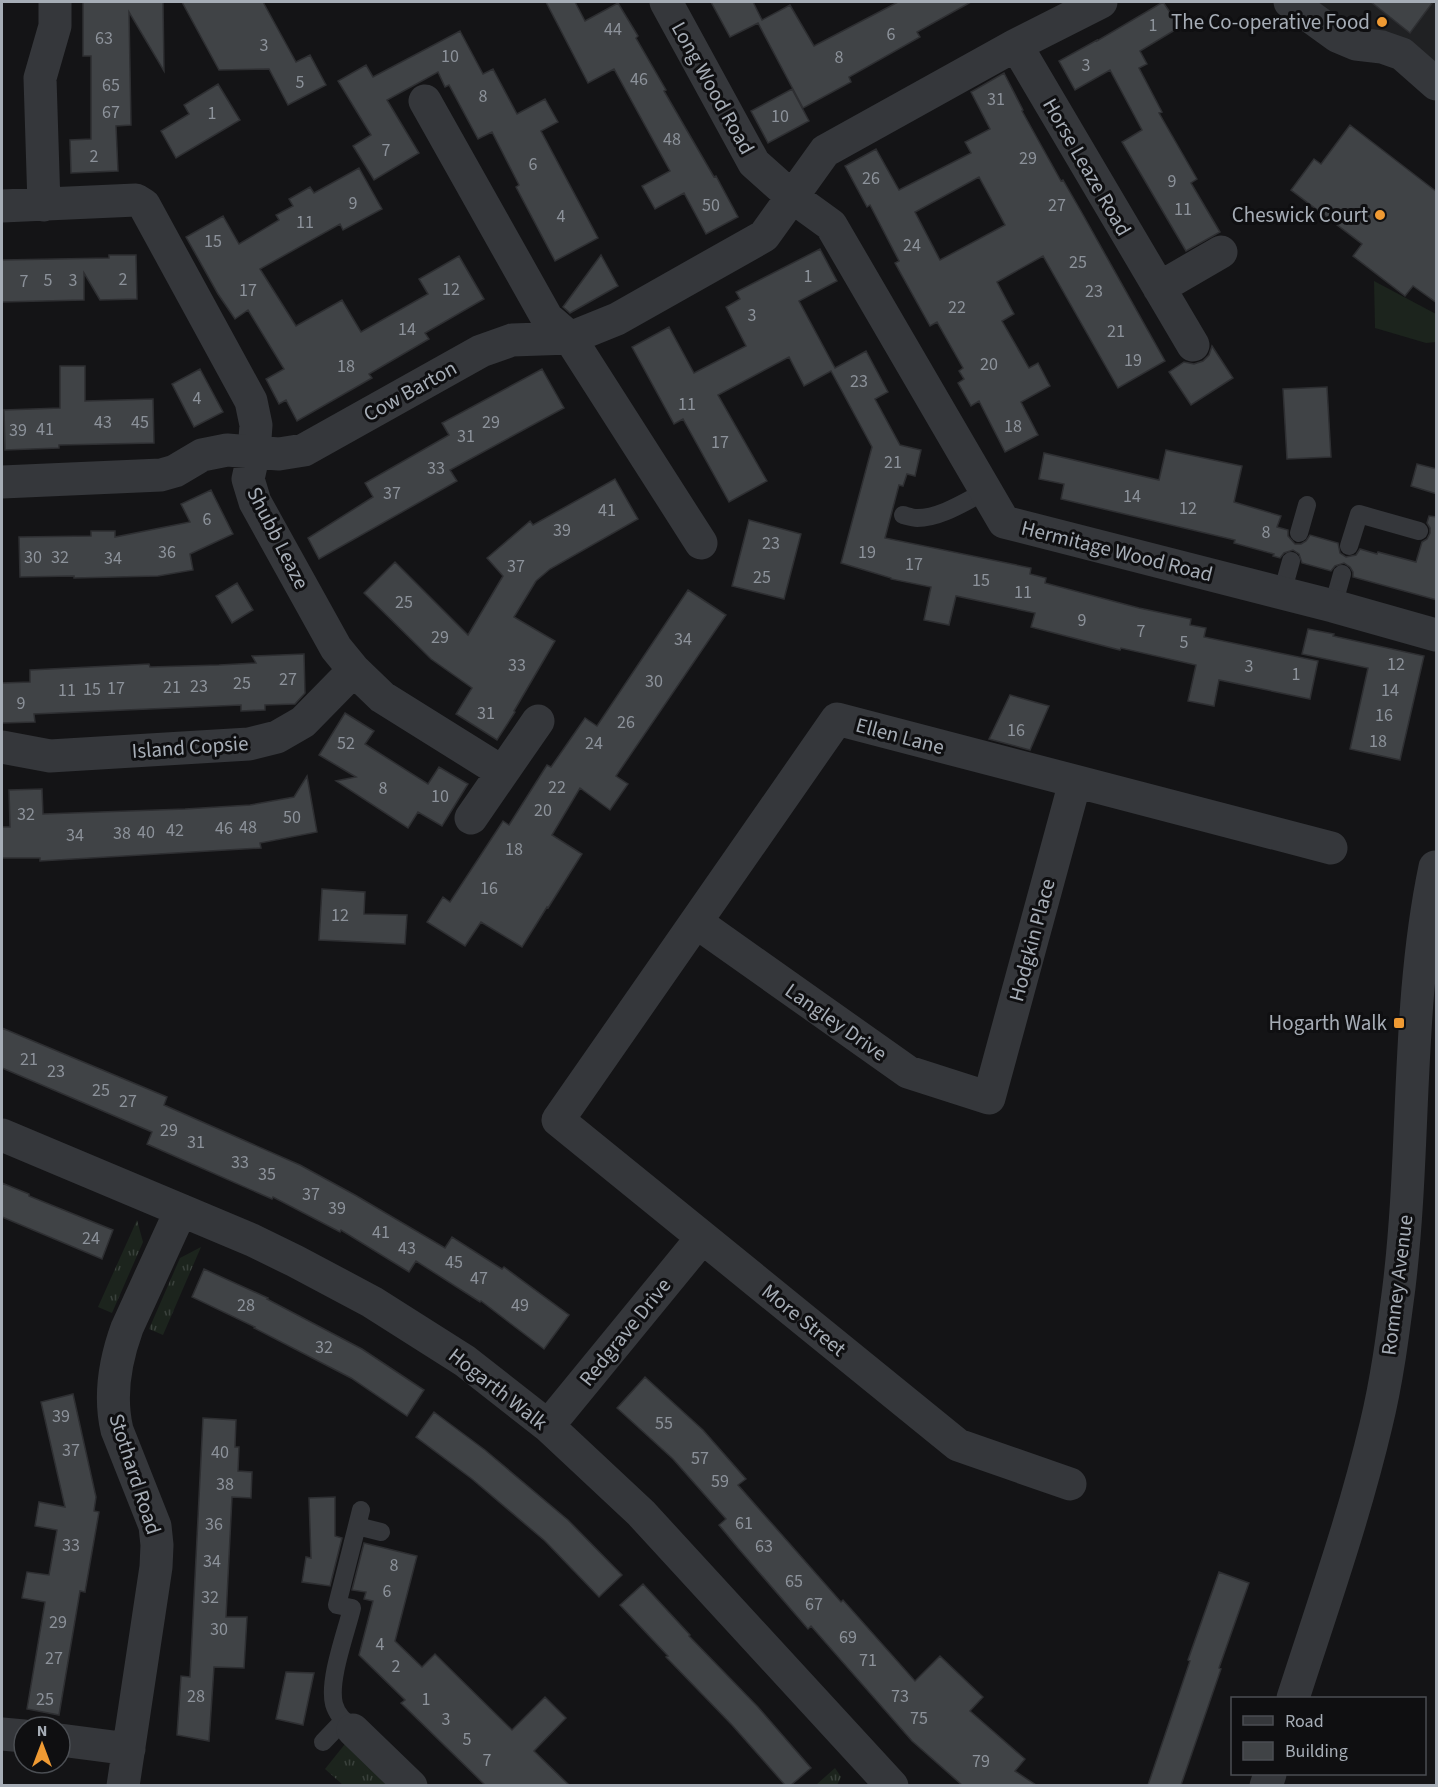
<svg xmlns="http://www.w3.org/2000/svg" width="1438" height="1787" font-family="'Source Sans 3',sans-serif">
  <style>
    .built { fill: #202123 }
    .grass { fill: url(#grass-tufts) }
    .garden { fill: #1c241d }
    .building { fill: #404346; stroke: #2e2f32; stroke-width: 1.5; fill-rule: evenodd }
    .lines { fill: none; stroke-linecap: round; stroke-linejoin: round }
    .service { stroke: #35373b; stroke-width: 18 }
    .minor { stroke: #35373b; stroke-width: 33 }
    .tertiary { stroke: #35373b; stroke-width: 33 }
    .poi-dot { fill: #ef9a33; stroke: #0f0f11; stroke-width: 2 }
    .labels { text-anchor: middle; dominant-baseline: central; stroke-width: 6; stroke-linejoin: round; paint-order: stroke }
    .number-label { font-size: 18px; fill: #8c929a }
    .poi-label { font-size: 21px; fill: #a6adb6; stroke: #0f0f11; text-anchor: end }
    .street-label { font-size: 21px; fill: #a6adb6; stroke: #0f0f11 }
  </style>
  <defs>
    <pattern id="grass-tufts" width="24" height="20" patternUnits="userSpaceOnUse" patternTransform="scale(1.5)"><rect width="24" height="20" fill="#1c241d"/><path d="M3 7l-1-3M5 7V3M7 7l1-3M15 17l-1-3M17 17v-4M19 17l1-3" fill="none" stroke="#3a413c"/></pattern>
  </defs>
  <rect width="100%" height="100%" fill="#141416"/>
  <!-- built -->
  <path class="built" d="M1303,2H1436V64L1400,38L1317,14Z"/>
  <!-- grass -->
  <path class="grass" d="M137,1220L143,1242L112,1313L98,1307Z
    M201,1247L163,1335L149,1329L180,1258Z
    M345,1744L388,1785H343L325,1769Z
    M835,1768L841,1777L837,1785H816Z"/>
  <!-- garden -->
  <path class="garden" d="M1374,281L1436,314V342L1426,343L1375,328Z"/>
  <!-- building -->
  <path class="building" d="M83,2H163L164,71L129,12L131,125L116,126L118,171L71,173L70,140L91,139V56H83Z
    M182,2H263L296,62L310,55L326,85L288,105L269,69L219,70Z
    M546,2H575L585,21L618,3L638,36L636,38L666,90L664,91L714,177L716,176L738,217L706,234L684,193L655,209L642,186L670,171L614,69L588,83Z
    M711,2H753L762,20L790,5L814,46L898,2H971L917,32L920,37L849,77L851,82L803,108L758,23L730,37Z
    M1163,2L1180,27L1140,51L1147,64L1139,68L1162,112L1159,113L1197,179L1191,183L1220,232L1186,251L1122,142L1142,130L1110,70L1075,90L1059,61L1097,40V41Z
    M1371,2H1433L1410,33Z
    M460,31L483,74L493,69L517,114L545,99L558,122L541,131L598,238L555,261L516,187L519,185L492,132L478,139L449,85L445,87L438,72L387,100L419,153L374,180L353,146L371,135L338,81L366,65L373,77Z
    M1004,73L1023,110L1022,111L1061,181L1063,180L1082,213L1165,361L1118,388L1043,256L997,282L1014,314L1002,321L1029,368L1038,363L1050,386L1021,402L1038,435L1005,452L979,401L971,406L958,383L964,379L959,371L963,368L937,322L930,326L895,263L899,261L870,205L867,207L845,166L876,149L899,190L971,153L965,142L990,129L971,92ZM979,177L1005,225L940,260L915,212Z
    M218,84L240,120L176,158L161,131L189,114L184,105Z
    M792,89L809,121L768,143L751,111Z
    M1350,125L1437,192V303L1413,286L1405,296L1353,256L1362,244L1291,190L1314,159L1321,164Z
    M359,168L382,209L343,230L340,224L260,269L296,326L342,300L361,332L428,294L419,279L459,256L484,299L425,333L429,339L369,374L372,378L297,421L286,400L279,404L266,379L284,369L248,310L235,319L218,294L186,237L223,216L239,244L279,220L276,215L293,206L289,199L310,187L314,193Z
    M820,249L837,281L799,301L835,368L866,351L888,392L875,399L900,445L921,450L915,476L907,474L903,486L899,485L885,538L1031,568L1030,574L1046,578L1045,583L1139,608L1191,619L1190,625L1206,628L1204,637L1318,661L1310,699L1219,680L1214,706L1188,701L1196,665L1121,648L1120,650L1031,627L1035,613L956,596L949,625L924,620L931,587L891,579V578L841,563L872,447L831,371L804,386L789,357L718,395L767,481L729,502L683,419L674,424L632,347L669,327L694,373L746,346L726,307L740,299L736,292Z
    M109,255H136L137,299L100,300L84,273V300L2,302V260L109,258Z
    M601,255L618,286L570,313L563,307Z
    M1212,346L1233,378L1191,405L1169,372L1184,362L1194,364L1203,361L1209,355Z
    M60,366H85V401L153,399L154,443L59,445V448L5,450L4,410L60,408Z
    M200,369L223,412L194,427L172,384Z
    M542,369L564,408L450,470L457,481L319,559L308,538L373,497L365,483L449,435L442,423Z
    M1327,387L1331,457L1287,459L1283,389Z
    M1166,450L1242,466L1234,502L1281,516L1277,527L1288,530V536L1295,544H1301L1306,541L1310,535L1338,543L1340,553L1346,557L1356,555L1360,549L1377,554L1378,552L1416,562L1422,542L1427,539L1430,533V528L1427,523L1429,516L1437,517V600L1353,577V572L1350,567L1344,563L1335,566L1331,571L1302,563L1299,554L1293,550L1284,553L1280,558L1273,556L1274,554L1234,543L1235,540L1061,499L1064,484L1039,479L1044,453L1159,480Z
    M1417,464L1437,469V494L1411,486Z
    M615,479L638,519L550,569L536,581L514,617L555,641L514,711L515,712L497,740L456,714L472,688L431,659L364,593L395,562L468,635L503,576L487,558L530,521L533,525Z
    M211,490L233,534L190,554L193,570L158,576L74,578V576L20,577L19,537L91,536V531H115V537L190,522L181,504Z
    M749,520L801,534L784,599L732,586Z
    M237,583L253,610L232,623L216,596Z
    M688,590L726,615L616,776L628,784L610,810L580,788L552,835L582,854L548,908L547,907L522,947L481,922L465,946L427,922L443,897L450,902L503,821L509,825L547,765L551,767L585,718L597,726Z
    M1308,629L1334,634L1333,636L1424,656L1400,760L1350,749L1368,668L1302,654Z
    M304,654L305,693L295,704L265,705V710L241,711V705L34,714L35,722L2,723V683L30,682V670L149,664L150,667L219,665L256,663L252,656Z
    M1010,695L1049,706L1030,750L989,739Z
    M345,713L374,731L365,744L428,784L439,767L468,784L442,826L418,812L408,828L336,781L356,777L319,755Z
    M307,776L317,832L260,843L261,848L40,861V858H2V827H10L9,790L42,789L43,814L185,809L250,805L294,797Z
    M322,889L365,892L364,914L407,915L405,944L319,940Z
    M2,1028L167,1097L164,1105L300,1165L355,1195L445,1248L452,1237L502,1269L504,1267L569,1315L544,1349L481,1301L480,1302L416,1261L409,1272L341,1230L340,1232L273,1197L272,1199L147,1144L152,1132L2,1068Z
    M2,1183L29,1194V1196L113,1230L102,1259L2,1217Z
    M204,1269L268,1298L267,1299L362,1349L424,1390L407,1416L351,1378L254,1328L255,1327L192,1297Z
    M645,1377L703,1430L746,1479L738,1485L841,1602L843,1600L915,1681L940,1656L983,1697L970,1711L1025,1759L1015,1771L1036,1785H962L912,1741L811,1626L808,1629L738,1548L719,1525L726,1519L673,1459L617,1408Z
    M73,1394L96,1497L94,1511L99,1512L85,1592L80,1591L59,1715L27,1709L45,1602L22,1598L27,1572L49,1575L57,1530L35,1526L39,1502L65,1507L41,1402Z
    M434,1412L485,1450L568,1520L622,1575L599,1597L545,1541L472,1479L416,1437Z
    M203,1418L236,1420L235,1447H239L238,1471L252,1472L251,1498L232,1497L226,1617H247L244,1668L214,1667L209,1741L177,1735L181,1676L190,1677Z
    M335,1497V1536L342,1538L330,1586L302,1582L306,1557L311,1558L309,1498Z
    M364,1543L417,1556L395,1641L422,1667L435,1654L512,1730L545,1697L566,1718L534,1751L569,1785H485L401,1703L405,1700L359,1655L373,1601L364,1599L366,1592L352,1590Z
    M1219,1572L1249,1583L1219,1668L1221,1669L1181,1785H1148L1190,1661L1188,1660Z
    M643,1584L690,1635L689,1636L758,1707L811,1768L791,1785H785L732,1725L666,1657L668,1656L620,1605Z
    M286,1672L314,1673L303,1725L276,1719Z"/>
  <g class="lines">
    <!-- service -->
    <path class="service" d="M903,515C907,516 913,518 917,518C941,518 966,501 986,491
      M1299,533L1307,505
      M1349,546L1359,514L1419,531
      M1282,593L1291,561
      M1333,606L1342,574
      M357,1526L381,1532
      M353,1730C345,1722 337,1715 334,1704C328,1680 346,1633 352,1608L337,1605L361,1510
      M323,1742L344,1720"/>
    <!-- minor -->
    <path class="minor" d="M666,2L754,163L791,196L831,225L1004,522L1333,606L1436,635
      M1016,45L1193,345
      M425,101L547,318L570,338L701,543
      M44,205L40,78L55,26V2
      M2,206L136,200L144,205L251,401L256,425L254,452L248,479L255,502L336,648L354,670L382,697L502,772
      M1159,288L1221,252
      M2,482L161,475L175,471L202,455L227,450L279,454L304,450L481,351L512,340L570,338L617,319L764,236L825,151L1016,45L1101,2
      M2,747L50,756L249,744L277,737L303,722L354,670
      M471,818L538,721
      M696,922L908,1072L989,1098L1075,782
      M2,1135L252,1240L295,1261L372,1302L465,1361L548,1426L641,1513L892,1786
      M548,1426L702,1238
      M1070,1484L958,1445L558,1120L837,719L1331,848
      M1293,1698C1322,1608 1354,1518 1376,1425C1387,1380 1393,1333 1399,1287C1416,1147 1406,1006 1435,867
      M353,1730L411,1786
      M2,1734L24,1736
      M60,1740L129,1749
      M123,1786L156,1567L157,1545L155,1526L117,1430C109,1396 115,1361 127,1328L181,1210
      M1266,1786L1270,1774"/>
    <!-- tertiary -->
    <path class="tertiary" d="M1290,2L1337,36L1356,44L1382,47L1402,54L1436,84"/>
  </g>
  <!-- markers -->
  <g class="poi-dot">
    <circle cx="1382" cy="22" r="6"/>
    <circle cx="1380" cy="215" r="6"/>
    <rect x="1393" y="1017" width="12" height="12" rx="3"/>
  </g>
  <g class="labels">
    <!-- number labels -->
    <g class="number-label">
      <text x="1153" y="25">1</text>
      <text x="613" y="29">44</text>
      <text x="891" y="34">6</text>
      <text x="104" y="38">63</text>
      <text x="264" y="45">3</text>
      <text x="450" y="56">10</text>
      <text x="839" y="57">8</text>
      <text x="1086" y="65">3</text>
      <text x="639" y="79">46</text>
      <text x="300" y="82">5</text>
      <text x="111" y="85">65</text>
      <text x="483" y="96">8</text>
      <text x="996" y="99">31</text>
      <text x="111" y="112">67</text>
      <text x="212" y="113">1</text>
      <text x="780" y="116">10</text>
      <text x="672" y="139">48</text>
      <text x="386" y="150">7</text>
      <text x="94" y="156">2</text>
      <text x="1028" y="158">29</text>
      <text x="533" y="164">6</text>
      <text x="871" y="178">26</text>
      <text x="1172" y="181">9</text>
      <text x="353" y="203">9</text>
      <text x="711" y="205">50</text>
      <text x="1057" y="205">27</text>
      <text x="1183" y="209">11</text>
      <text x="561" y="216">4</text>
      <text x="305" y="222">11</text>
      <text x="213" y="241">15</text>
      <text x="912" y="245">24</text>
      <text x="1078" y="262">25</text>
      <text x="808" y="276">1</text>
      <text x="123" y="279">2</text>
      <text x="48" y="280">5</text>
      <text x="73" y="280">3</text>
      <text x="24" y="281">7</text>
      <text x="451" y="289">12</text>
      <text x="248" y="290">17</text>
      <text x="1094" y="291">23</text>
      <text x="957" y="307">22</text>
      <text x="752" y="315">3</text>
      <text x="407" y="329">14</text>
      <text x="1116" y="331">21</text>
      <text x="1133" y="360">19</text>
      <text x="989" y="364">20</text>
      <text x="346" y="366">18</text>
      <text x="859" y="381">23</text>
      <text x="197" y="398">4</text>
      <text x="687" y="404">11</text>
      <text x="103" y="422">43</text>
      <text x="140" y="422">45</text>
      <text x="491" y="422">29</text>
      <text x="1013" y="426">18</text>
      <text x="45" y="429">41</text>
      <text x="18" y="430">39</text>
      <text x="466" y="436">31</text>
      <text x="720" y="442">17</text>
      <text x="893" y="462">21</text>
      <text x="436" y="468">33</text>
      <text x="392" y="493">37</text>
      <text x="1132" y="496">14</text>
      <text x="1188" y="508">12</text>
      <text x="607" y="510">41</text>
      <text x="207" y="519">6</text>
      <text x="562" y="530">39</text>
      <text x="1266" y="532">8</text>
      <text x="771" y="543">23</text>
      <text x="167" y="552">36</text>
      <text x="867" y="552">19</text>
      <text x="33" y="557">30</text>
      <text x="60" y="557">32</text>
      <text x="113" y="558">34</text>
      <text x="914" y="564">17</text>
      <text x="516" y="566">37</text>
      <text x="762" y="577">25</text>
      <text x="981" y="580">15</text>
      <text x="1023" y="592">11</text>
      <text x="404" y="602">25</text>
      <text x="1082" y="620">9</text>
      <text x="1141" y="631">7</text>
      <text x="440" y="637">29</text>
      <text x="683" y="639">34</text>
      <text x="1184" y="642">5</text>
      <text x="1396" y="664">12</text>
      <text x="517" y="665">33</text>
      <text x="1249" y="666">3</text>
      <text x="1296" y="674">1</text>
      <text x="288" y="679">27</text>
      <text x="654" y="681">30</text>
      <text x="242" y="683">25</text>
      <text x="199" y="686">23</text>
      <text x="172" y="687">21</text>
      <text x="116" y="688">17</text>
      <text x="92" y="689">15</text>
      <text x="67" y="690">11</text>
      <text x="1390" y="690">14</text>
      <text x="21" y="703">9</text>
      <text x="486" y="713">31</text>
      <text x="1384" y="715">16</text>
      <text x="626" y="722">26</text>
      <text x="1016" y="730">16</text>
      <text x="1378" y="741">18</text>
      <text x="346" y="743">52</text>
      <text x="594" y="743">24</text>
      <text x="557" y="787">22</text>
      <text x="383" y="788">8</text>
      <text x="440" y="796">10</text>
      <text x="543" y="810">20</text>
      <text x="26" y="814">32</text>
      <text x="292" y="817">50</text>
      <text x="248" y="827">48</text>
      <text x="224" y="828">46</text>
      <text x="175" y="830">42</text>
      <text x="146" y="832">40</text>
      <text x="122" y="833">38</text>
      <text x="75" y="835">34</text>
      <text x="514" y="849">18</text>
      <text x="489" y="888">16</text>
      <text x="340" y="915">12</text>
      <text x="29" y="1059">21</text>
      <text x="56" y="1071">23</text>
      <text x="101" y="1090">25</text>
      <text x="128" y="1101">27</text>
      <text x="169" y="1130">29</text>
      <text x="196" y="1142">31</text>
      <text x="240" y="1162">33</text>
      <text x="267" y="1174">35</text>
      <text x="311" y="1194">37</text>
      <text x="337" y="1208">39</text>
      <text x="381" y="1232">41</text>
      <text x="91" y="1238">24</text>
      <text x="407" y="1248">43</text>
      <text x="454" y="1262">45</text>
      <text x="479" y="1278">47</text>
      <text x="246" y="1305">28</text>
      <text x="520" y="1305">49</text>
      <text x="324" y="1347">32</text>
      <text x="61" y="1416">39</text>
      <text x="664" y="1423">55</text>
      <text x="71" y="1450">37</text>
      <text x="220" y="1452">40</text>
      <text x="700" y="1458">57</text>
      <text x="720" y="1481">59</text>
      <text x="225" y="1484">38</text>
      <text x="744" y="1523">61</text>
      <text x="214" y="1524">36</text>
      <text x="71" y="1545">33</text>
      <text x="764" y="1546">63</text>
      <text x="212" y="1561">34</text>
      <text x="394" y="1565">8</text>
      <text x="794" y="1581">65</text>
      <text x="387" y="1591">6</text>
      <text x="210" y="1597">32</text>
      <text x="814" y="1604">67</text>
      <text x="58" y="1622">29</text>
      <text x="219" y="1629">30</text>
      <text x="848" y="1637">69</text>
      <text x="380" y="1644">4</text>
      <text x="54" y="1658">27</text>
      <text x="868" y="1660">71</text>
      <text x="396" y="1666">2</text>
      <text x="196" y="1696">28</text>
      <text x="900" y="1696">73</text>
      <text x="45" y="1699">25</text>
      <text x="426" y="1699">1</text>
      <text x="919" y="1718">75</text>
      <text x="446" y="1719">3</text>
      <text x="467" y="1739">5</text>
      <text x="487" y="1760">7</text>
      <text x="981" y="1761">79</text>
    </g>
    <!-- poi labels -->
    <g class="poi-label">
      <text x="1370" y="22">The Co-operative Food</text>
      <text x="1368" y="215">Cheswick Court</text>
      <text x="1387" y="1023">Hogarth Walk</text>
    </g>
    <!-- street labels -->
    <g class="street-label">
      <text transform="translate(713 88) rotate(61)">Long Wood Road</text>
      <text transform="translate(1087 167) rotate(60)">Horse Leaze Road</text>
      <text transform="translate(410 391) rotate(-29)">Cow Barton</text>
      <text transform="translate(278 538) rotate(63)">Shubb Leaze</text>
      <text transform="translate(1117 551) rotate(14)">Hermitage Wood Road</text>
      <text transform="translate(900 736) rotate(15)">Ellen Lane</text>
      <text transform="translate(190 747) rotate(-4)">Island Copsie</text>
      <text transform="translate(1032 940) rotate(-75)">Hodgkin Place</text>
      <text transform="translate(836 1022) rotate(35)">Langley Drive</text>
      <text transform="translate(1397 1285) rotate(-83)">Romney Avenue</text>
      <text transform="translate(804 1320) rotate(39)">More Street</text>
      <text transform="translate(625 1332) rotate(-51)">Redgrave Drive</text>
      <text transform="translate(498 1389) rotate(38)">Hogarth Walk</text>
      <text transform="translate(135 1474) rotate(72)">Stothard Road</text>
    </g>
  </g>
  <!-- border -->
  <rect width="1438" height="1787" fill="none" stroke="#a6adb6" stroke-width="6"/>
  <!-- legend -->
  <rect x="1231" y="1697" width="195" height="78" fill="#0f0f11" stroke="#4b4e53" stroke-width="1.5"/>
  <rect x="1243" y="1716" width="30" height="9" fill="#35373b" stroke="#4b4e53" stroke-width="1.5"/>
  <text x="1285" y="1727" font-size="18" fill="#a6adb6">Road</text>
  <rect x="1243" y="1742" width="30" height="18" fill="#404346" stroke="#4b4e53" stroke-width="1.5"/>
  <text x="1285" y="1757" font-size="18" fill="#a6adb6">Building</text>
  <!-- north arrow -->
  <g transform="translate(42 1745)"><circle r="28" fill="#0f0f11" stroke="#4b4e53" stroke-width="1.5"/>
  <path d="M0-4.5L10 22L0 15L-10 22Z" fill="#ef9a33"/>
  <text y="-9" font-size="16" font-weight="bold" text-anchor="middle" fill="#a6adb6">N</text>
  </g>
</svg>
